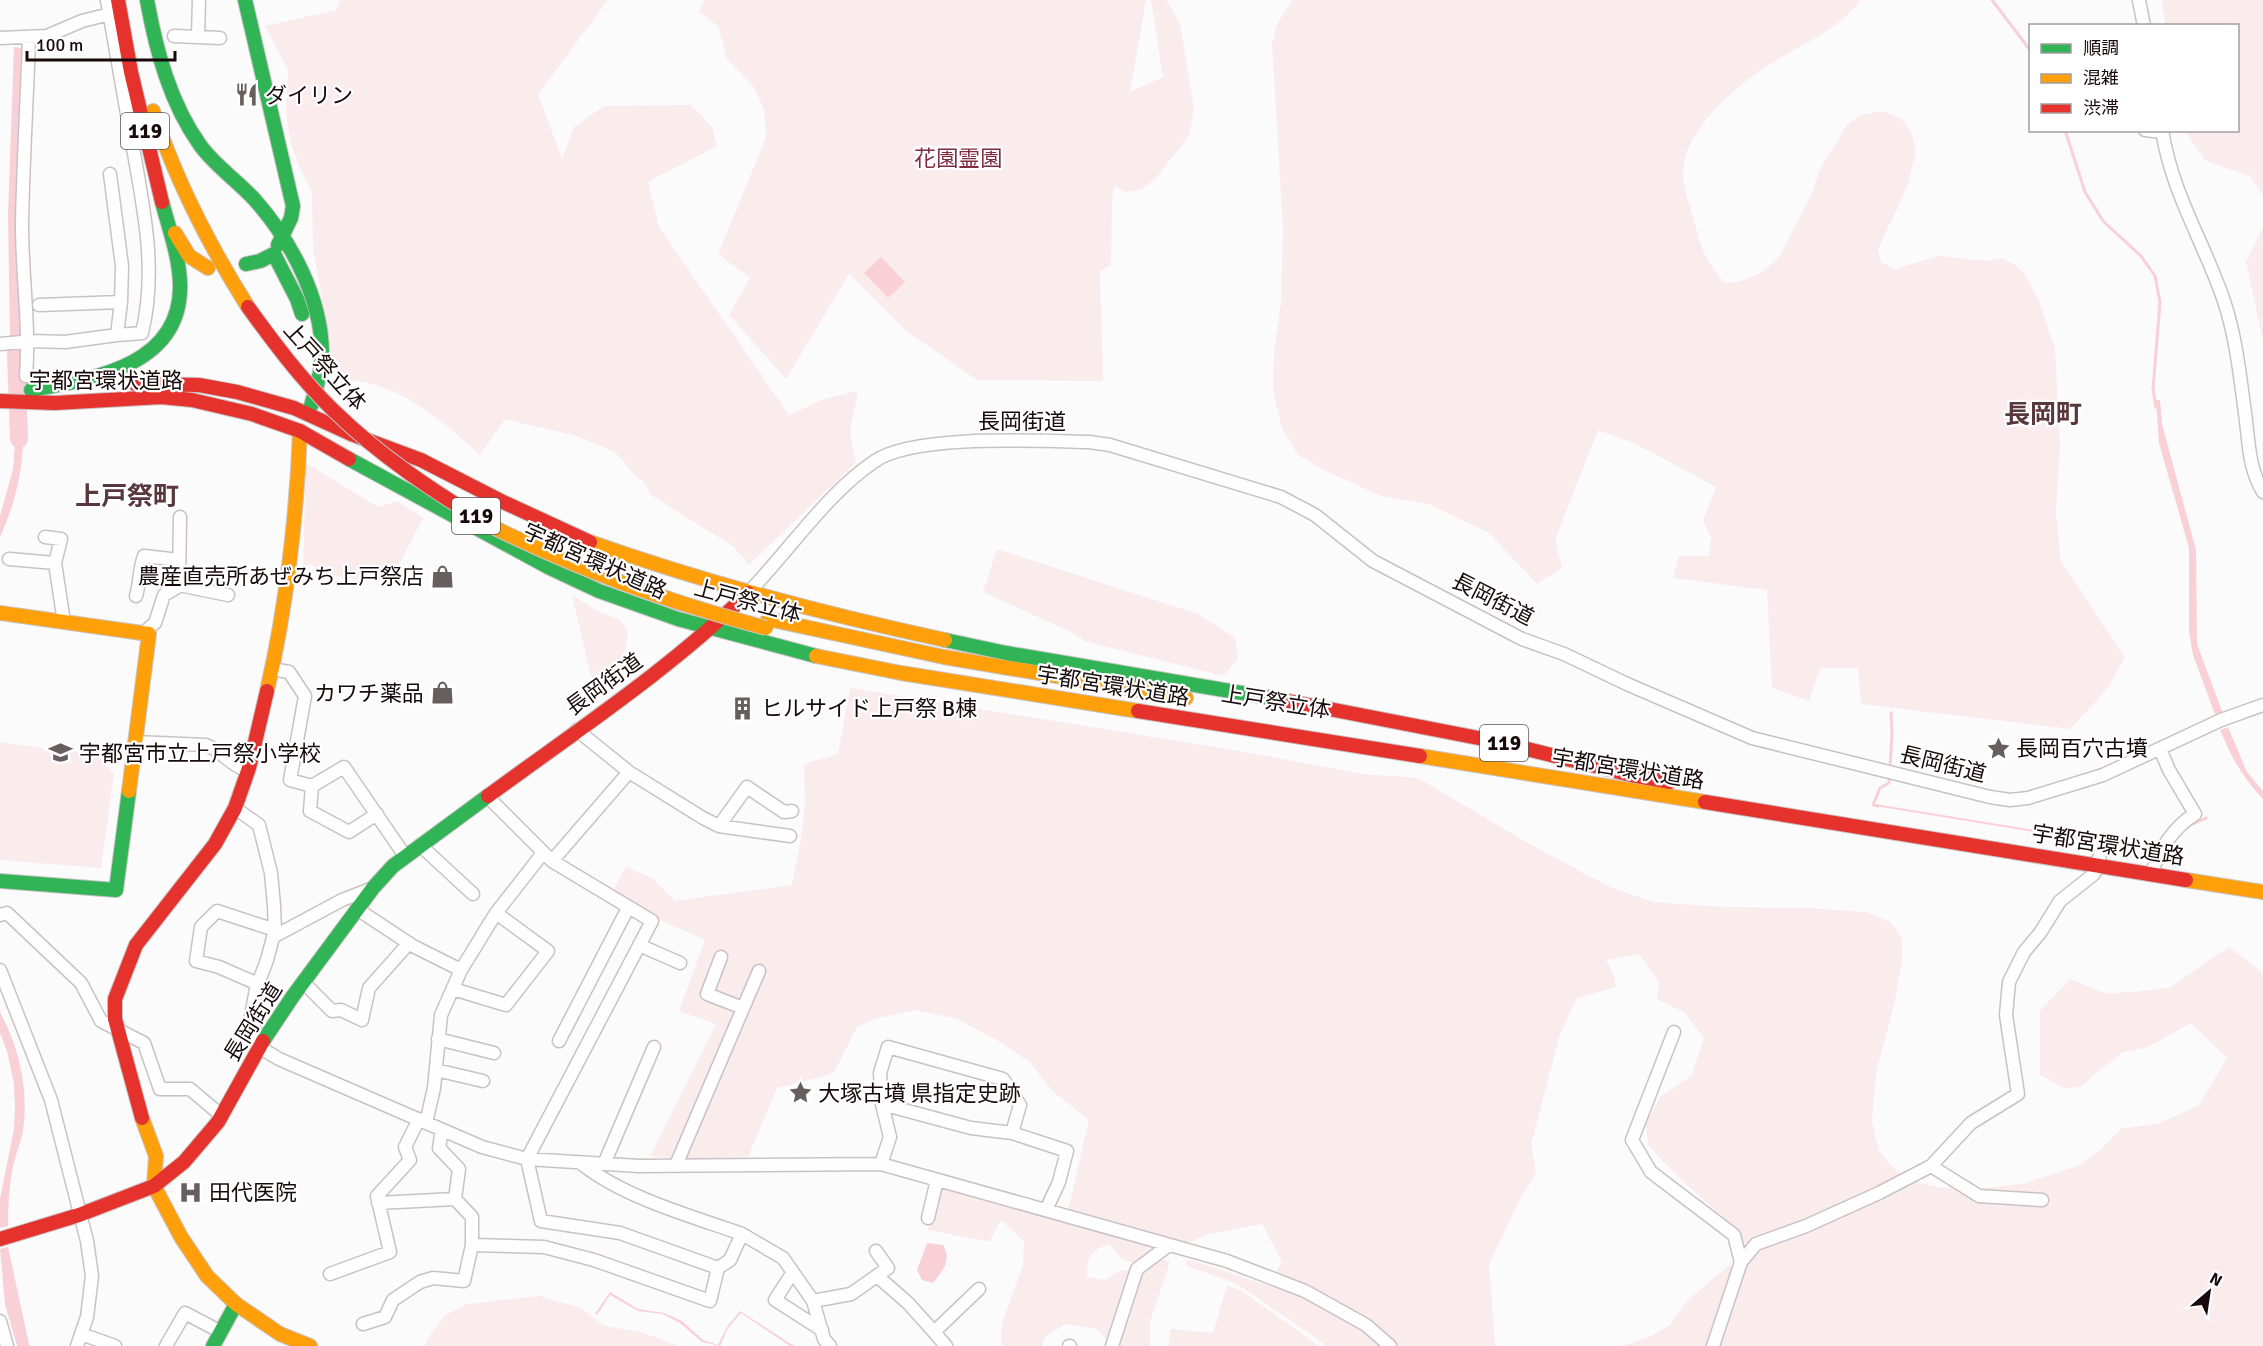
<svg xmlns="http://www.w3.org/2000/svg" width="2263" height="1346" font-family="Signika,'Noto Sans JP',sans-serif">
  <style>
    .green { fill: #faebed }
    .water { fill: #fad0d7 }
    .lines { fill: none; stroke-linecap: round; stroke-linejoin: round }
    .stream { stroke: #fad0d7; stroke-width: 3 }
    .river { stroke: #fad0d7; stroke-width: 18 }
    .street-casing { stroke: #c9c2c3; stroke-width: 15 }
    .fast-casing { stroke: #c9c2c3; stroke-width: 16 }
    .slow-casing { stroke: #c9c2c3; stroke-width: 16 }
    .jam-casing { stroke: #c9c2c3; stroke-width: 16 }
    .street { stroke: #fefefe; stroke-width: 12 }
    .fast { stroke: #30b455; stroke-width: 14 }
    .slow { stroke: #ff9f0a; stroke-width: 14 }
    .jam { stroke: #e5322d; stroke-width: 14 }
    .slow-bridge-casing { stroke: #c9c2c3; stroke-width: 16; stroke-linecap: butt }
    .jam-bridge-casing { stroke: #c9c2c3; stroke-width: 16; stroke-linecap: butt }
    .slow-bridge { stroke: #ff9f0a; stroke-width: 14 }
    .jam-bridge { stroke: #e5322d; stroke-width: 14 }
    .labels { text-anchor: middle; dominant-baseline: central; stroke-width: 4.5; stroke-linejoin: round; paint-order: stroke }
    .shield { fill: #fff; stroke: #5d5455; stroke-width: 1.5 }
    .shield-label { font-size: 21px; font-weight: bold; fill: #180a0c }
    .poi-label { font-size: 22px; fill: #180a0c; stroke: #fff; text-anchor: start }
    .park-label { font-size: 22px; fill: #7f2c41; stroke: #fff }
    .street-label { font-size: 22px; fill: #180a0c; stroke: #fff }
    .quarter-label { font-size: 26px; font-weight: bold; fill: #59383d; stroke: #fff }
  </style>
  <rect width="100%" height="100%" fill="#fbfbfb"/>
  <!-- green -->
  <path class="green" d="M340,0H608L538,94L562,159L574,127L604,106L691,105L712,127L717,146L648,182L659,227L789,415L824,399L858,391L850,432L856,462L749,565L734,547L651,495L643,481L637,478L615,452L576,436L505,419L480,455C447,425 412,394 368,383C358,380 347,380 336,379L313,248L312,193L298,164L290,140L286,114L288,70L265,26L337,10Z
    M704,0H1146L1130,92L1163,77L1151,0H1166L1180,23L1194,109L1189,136L1156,178L1141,190L1126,192L1114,186L1112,201L1111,265L1100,271L1103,381L977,380L904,329L849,274L786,379L729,315L750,278L718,254L766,138L764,109L754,87L727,59L718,26L699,12Z
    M1293,0H1860C1838,31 1803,43 1772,63C1738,84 1683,130 1683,173C1683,188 1689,203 1693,217C1697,230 1700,245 1706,257C1710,266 1718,274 1724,283L1738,282L1761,273L1779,257L1812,193L1820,169L1847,125L1861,115L1883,111L1903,120L1911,132L1916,152L1907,187L1878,249L1880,262L1895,269L1939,256L1986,261L2002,258L2018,267L2028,280L2039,301L2055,349L2060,446L2056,513L2061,562L2125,657L2108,688L2070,729L1861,704L1858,668H1820L1809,701L1772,688L1767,590L1673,578L1679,556H1709L1711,537L1703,521L1716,487L1636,444L1598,430L1555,540L1562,568L1537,584L1489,533L1429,504L1381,496L1326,471L1298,455L1282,429L1273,389L1274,355L1281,301L1283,230L1272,43L1278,22Z
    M2162,0H2263V195L2250,176L2206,161L2185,131L2238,130V26L2165,25Z
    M2263,227V341L2246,262Z
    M306,463L378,507L397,501L423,518L390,582L332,576L310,564L303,567Z
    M997,549L1198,614L1235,638L1238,659L1223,676L1087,642L1069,631L983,592Z
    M572,595L597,611L619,619L628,633L623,664L606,682L591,677Z
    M850,688L1234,750L1363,774L1418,778L1526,842L1610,887L1653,902L1726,907L1806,908L1867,912L1889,921L1902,938V960L1894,1005L1876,1072L1872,1121L1879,1151L1898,1173L1919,1183L1943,1188L1981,1189L2025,1183L2080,1165L2101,1149L2122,1128L2158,1124L2199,1105L2227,1058L2191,1023L2148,1047L2121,1053L2080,1087L2064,1088L2040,1075V1011L2070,979L2108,994L2169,988L2229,947L2263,973V1346H1622L1649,1337L1670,1325L1687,1301L1728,1266L1745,1261L1742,1234L1679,1178L1648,1145L1646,1123L1660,1097L1691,1076L1704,1038L1684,1012L1657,999L1659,983L1639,954L1606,960L1614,975L1616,987L1577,998L1560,1034L1531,1145L1536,1170L1534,1177L1521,1197L1489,1264L1495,1346H1327L1237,1284L1187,1266L1186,1261L1191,1260L1269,1286L1282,1261L1262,1224L1209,1234L1136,1264L1122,1259L1109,1244C1090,1251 1087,1257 1087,1277L1107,1280C1117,1270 1123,1268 1137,1271L1112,1345L1096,1329L1066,1324L1046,1336L1042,1346H1003L1001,1343L1002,1324L1023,1265L1024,1242L1001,1220L989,1242L928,1230L940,1190L944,1188L1007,1206L1068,1211L1089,1120L1050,1089L1031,1063L995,1039L957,1019L915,1010L874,1019L857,1027L833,1074L777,1088L748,1157L679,1159L650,1156L716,1024L679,1011L705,940L610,897L626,866L653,879L675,901L792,885L800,844L805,807L804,764L838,754Z
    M0,742L97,755L114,774L101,868L0,860Z
    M1157,1258L1170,1262L1150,1322V1346H1116L1137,1273Z
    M1227,1285L1242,1291L1319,1346H1168L1171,1329L1213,1333Z
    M539,1296L581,1308L604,1326L641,1332L679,1346H425L426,1341L444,1316L467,1304Z"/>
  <!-- water -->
  <path class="water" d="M14,47L21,48L17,226L21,338L10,339L8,215Z
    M881,257L905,282L888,298L864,273Z
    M2156,400H2160L2162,424L2196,550L2197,644L2223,714L2216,717L2193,655L2189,632V548L2159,443Z
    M14,415L23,416C25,460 18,498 0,537V516L13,469L15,443Z
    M2228,727L2247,772L2263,791V799C2242,777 2232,758 2220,730Z
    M1875,804L2064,835V837L1875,806Z
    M0,1012C19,1047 29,1090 23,1130C21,1142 16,1154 13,1166C9,1186 8,1206 8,1226L0,1228V1199L14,1129L15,1108L14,1084L7,1051L0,1033Z
    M927,1243L943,1245C952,1261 943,1270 933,1283L922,1280L917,1270Z
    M8,1247L29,1344L30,1346H17L5,1304L0,1249Z
    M610,1292L638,1309L664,1313L682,1321L703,1340L718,1345L727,1327L740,1311L794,1346H790L741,1313L728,1328L720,1346L702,1342L680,1323L663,1314L638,1311L610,1295L597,1315L595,1314Z"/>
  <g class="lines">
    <!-- stream -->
    <path class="stream" d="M1992,0L2030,50
      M2065,130L2085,192L2103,221L2141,256L2155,276L2160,302L2153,389L2156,407
      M1890,768L1892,734L1891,713
      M1878,806L1873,805L1880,788L1889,783V775
      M2193,824L2206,818
      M2062,835L2086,839
      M2128,846L2157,850"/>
    <!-- river -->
    <path class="river" d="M16,353L19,439"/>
    <defs>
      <path id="street" d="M107,0C116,49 124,99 133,148C144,210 157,271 142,333L117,335
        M2139,0L2144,26
        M174,36L220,38
        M198,37L199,0
        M0,38L47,36L82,21L110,14
        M2145,130L2162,132
        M2162,130C2172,194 2204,242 2224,301C2236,337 2240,376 2245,413C2249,441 2248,467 2263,492
        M39,305L121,302
        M0,344L32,341L65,342L117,335L121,302L122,266L110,174
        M26,376C30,326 22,276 22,225C23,163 27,100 29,38
        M45,537L61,539L55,563L64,622
        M9,559L55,563
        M179,585L228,595
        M748,593C789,551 827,493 875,461C914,434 1039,441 1089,442L1110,445L1281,497L1315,515L1373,561L1522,639L1564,654L1627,684L1752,738L1990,797L2010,800L2028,798L2103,775L2221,720L2263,705
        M136,596C140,583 139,569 144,556L179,560
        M142,634L155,623L164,595L179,586L180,517
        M272,669L289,672L305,696L290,780L312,786L344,767L405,856
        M577,730L629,772L703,818L719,826L790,836
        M135,742L206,745C222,751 231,766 248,771
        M312,786L310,811L349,832L377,814
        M487,796L552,861L652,921L527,1159L541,1221L620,1233L718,1268L730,1260L742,1234C691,1216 625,1198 582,1164
        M235,808L259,825L271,873L274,906L275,930L267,960L256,989L251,1016L259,1047L279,1059L482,1147L527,1159L639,1166L881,1164L1227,1261L1305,1291L1366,1325L1390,1346
        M719,826L747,787L784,812L792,811
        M420,845L473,894
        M552,861L629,772
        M2152,874C2157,851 2175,826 2195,814L2169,770L2160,749
        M357,909L413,946L461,970
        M0,915L7,913L81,983L101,1021L144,1043L160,1089H190L222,1116
        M273,937L342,900L373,888
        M639,945L680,963
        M721,957L707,994L743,1008
        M0,970L51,1100L87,1241L92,1276L87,1317L77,1346
        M303,982L332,1011L341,1010L362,1020L369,988L409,943
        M258,984L219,967L196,961L201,927L217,911L275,930
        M453,989L506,1005L548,951L496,913
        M1674,1032L1632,1140L1651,1172L1734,1235L1741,1262
        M438,1039L494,1053
        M559,1041L628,908
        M436,1070L483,1081
        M882,1104L971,1128L1012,1133
        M426,1123L434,1088L441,1015L461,970L496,913L543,853
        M442,1130L439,1148L459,1169L455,1199L472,1217V1245L544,1247L594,1260L710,1301L718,1268
        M604,1164L654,1047
        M881,1164L890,1137L882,1104L880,1073L888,1047L1003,1079L1020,1105L1012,1133L1067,1151L1059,1182L1046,1210
        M676,1165L759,971
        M1931,1166L1979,1196L2042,1200
        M378,1203L455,1199
        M928,1218L937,1180
        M742,1234L783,1258L813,1301L824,1339L830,1346
        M793,1272L775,1300L822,1330
        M330,1274L390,1252L377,1196L410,1160L405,1147L419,1119
        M877,1276L908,1303L934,1332
        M813,1301L851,1294L888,1268L876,1251
        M0,1321L7,1346
        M363,1324L385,1317L393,1300L420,1282L433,1278L464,1281L472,1245
        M81,1334L115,1346
        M166,1346L185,1313L221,1332
        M946,1346L934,1332L979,1289
        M1069,1346H1070
        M1112,1346L1137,1269L1169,1245
        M1713,1346L1741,1262L1756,1244L1806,1226L1879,1193L1931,1166L1971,1123L2018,1094L2006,1015L2009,982L2024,952L2040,933L2060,901L2094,874L2101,852"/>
      <path id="fast" d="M147,0C156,50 170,103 200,145C215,166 238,181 255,200C291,241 321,297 322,352C322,371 316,389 311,406
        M245,0L293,206L291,218L278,245
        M246,264L260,261L274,254L297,299L302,314
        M31,390C93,379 183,366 180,283C179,255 169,229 162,202
        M349,459L550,568L599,591L678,619L816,656
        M945,640L1006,653L1283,700
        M0,881L116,890L129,791
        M263,1041L293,996L373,888L393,866L488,796
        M213,1346L236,1304"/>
      <path id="slow" d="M153,111C176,181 209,245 248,307
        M175,233L189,256L208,268
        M590,542C706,583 824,614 945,640
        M0,613L149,634L129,791
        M768,619L944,657L1186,698
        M816,656L901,673L1138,711
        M267,691C286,610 297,514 300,431
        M1420,756L1705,802
        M2186,880L2263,892
        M142,1118L156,1156L154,1186L181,1237L207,1276L236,1304L280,1334L310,1346"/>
      <path id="jam" d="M118,0L131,72L162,202
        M135,384L199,385L237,392L294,408L351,434L421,460L503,502L590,542
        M0,401L55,403L161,397L192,400L252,414L300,431L349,459
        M1283,700L1499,742L1631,775L1670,782
        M1138,711L1420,756
        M488,796C576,731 669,670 748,593
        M1705,802L2186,880
        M142,1118L115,1019V999L136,945L215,844L235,808L249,768L267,691
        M0,1239L79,1215L154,1186L184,1162L218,1122L263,1041"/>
    </defs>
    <!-- street casing -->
    <use href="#street" class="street-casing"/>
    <!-- fast casing -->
    <use href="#fast" class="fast-casing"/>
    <!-- slow casing -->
    <use href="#slow" class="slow-casing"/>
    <!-- jam casing -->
    <use href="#jam" class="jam-casing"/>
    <!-- street -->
    <use href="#street" class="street"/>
    <!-- fast -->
    <use href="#fast" class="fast"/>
    <!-- slow -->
    <use href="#slow" class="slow"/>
    <!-- jam -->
    <use href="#jam" class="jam"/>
    <defs>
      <path id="slow-bridge" d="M489,525C581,571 666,601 766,628"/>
      <path id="jam-bridge" d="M248,307C274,343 301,379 333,410C380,456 433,491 489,525"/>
    </defs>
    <!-- slow-bridge casing -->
    <use href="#slow-bridge" class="slow-bridge-casing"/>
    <!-- jam-bridge casing -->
    <use href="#jam-bridge" class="jam-bridge-casing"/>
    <!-- slow-bridge -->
    <use href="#slow-bridge" class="slow-bridge"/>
    <!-- jam-bridge -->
    <use href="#jam-bridge" class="jam-bridge"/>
  </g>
  <!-- icons -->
  <defs>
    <symbol id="restaurant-bare" viewBox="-9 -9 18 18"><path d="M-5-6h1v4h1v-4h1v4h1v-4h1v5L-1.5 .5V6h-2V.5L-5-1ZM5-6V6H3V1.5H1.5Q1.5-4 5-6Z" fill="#675e60" stroke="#fff" stroke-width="2.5" paint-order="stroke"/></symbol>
    <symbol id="shop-bare" viewBox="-9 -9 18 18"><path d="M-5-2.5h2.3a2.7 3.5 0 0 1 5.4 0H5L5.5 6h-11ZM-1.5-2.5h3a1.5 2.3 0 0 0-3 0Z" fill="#675e60" stroke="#fff" stroke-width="2.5" paint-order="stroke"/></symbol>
    <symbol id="building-bare" viewBox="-9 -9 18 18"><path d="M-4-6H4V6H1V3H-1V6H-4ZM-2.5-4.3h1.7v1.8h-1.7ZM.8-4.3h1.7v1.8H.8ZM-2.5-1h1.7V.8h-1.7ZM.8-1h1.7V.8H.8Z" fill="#675e60" stroke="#fff" stroke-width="2.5" paint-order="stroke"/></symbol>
    <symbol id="sight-bare" viewBox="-9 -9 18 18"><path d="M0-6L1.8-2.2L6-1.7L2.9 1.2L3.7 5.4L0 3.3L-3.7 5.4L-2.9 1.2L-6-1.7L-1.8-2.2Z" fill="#675e60" stroke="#fff" stroke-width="2.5" paint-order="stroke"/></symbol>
    <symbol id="school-bare" viewBox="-9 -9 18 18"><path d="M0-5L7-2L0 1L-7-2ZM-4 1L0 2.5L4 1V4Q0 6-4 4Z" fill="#675e60" stroke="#fff" stroke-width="2.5" paint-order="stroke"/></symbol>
    <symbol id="hospital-bare" viewBox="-9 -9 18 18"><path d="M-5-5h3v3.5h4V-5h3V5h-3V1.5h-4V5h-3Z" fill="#675e60" stroke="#fff" stroke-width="2.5" paint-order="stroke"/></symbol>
  </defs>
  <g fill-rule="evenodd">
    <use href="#restaurant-bare" x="230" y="78" width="33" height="33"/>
    <use href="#shop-bare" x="426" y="560" width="33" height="33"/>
    <use href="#shop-bare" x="426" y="676" width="33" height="33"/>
    <use href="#building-bare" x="726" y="692" width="33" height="33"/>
    <use href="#sight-bare" x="1982" y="732" width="33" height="33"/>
    <use href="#school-bare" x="44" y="736" width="33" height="33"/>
    <use href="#sight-bare" x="784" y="1076" width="33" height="33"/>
    <use href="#hospital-bare" x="174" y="1176" width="33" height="33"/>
  </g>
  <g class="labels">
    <!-- shield labels -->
    <g class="shield">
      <rect x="121" y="113" width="48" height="36" rx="4.5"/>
      <rect x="452" y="498" width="48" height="36" rx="4.5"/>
      <rect x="1480" y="725" width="48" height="36" rx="4.5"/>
    </g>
    <g class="shield-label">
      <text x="145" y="131">119</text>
      <text x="476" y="516">119</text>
      <text x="1504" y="743">119</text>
    </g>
    <!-- poi labels -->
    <g class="poi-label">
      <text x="265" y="95">ダイリン</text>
      <text x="424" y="576" text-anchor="end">農産直売所あぜみち上戸祭店</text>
      <text x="424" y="693" text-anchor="end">カワチ薬品</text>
      <text x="761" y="708">ヒルサイド上戸祭 B棟</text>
      <text x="2016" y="748">長岡百穴古墳</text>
      <text x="79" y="753">宇都宮市立上戸祭小学校</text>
      <text x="818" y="1093">大塚古墳 県指定史跡</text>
      <text x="209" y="1192">田代医院</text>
    </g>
    <!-- park labels -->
    <g class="park-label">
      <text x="958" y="158">花園霊園</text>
    </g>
    <!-- street labels -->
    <g class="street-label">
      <text transform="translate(325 366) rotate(48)">上戸祭立体</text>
      <text x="106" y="380">宇都宮環状道路</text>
      <text x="1022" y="421">長岡街道</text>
      <text transform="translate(595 561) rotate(24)">宇都宮環状道路</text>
      <text transform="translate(1493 599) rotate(27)">長岡街道</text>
      <text transform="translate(748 601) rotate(15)">上戸祭立体</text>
      <text transform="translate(604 684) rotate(-36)">長岡街道</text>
      <text transform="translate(1113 686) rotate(9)">宇都宮環状道路</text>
      <text transform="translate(1276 702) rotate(9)">上戸祭立体</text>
      <text transform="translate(1943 764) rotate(14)">長岡街道</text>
      <text transform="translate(1628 769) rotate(9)">宇都宮環状道路</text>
      <text transform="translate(2108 845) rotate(9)">宇都宮環状道路</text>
      <text transform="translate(253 1022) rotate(-58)">長岡街道</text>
    </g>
    <!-- quarter labels -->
    <g class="quarter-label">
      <text x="2043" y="415">長岡町</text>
      <text x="127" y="497">上戸祭町</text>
    </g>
  </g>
  <!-- legend -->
  <rect x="2029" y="24" width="210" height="108" fill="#ffffff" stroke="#a39d9e" stroke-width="1.5"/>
  <rect x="2041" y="44" width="30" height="9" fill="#30b455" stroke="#a39d9e" stroke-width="1.5"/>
  <text x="2083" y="54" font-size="18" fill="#180a0c">順調</text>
  <rect x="2041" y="74" width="30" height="9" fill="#ff9f0a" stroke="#a39d9e" stroke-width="1.5"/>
  <text x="2083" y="84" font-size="18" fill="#180a0c">混雑</text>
  <rect x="2041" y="104" width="30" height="9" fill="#e5322d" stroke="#a39d9e" stroke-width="1.5"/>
  <text x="2083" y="114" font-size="18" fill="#180a0c">渋滞</text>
  <!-- north arrow -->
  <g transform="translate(2209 1292) rotate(29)" stroke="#ffffff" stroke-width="4.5" paint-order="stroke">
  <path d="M0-4.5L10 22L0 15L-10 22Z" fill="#180a0c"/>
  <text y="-9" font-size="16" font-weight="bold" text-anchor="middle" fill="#180a0c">N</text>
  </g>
  <!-- scale -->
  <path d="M27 51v9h148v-9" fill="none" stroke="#180a0c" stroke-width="3"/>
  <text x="36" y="51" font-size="18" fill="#180a0c" stroke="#ffffff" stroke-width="4.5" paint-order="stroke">100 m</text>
</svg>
